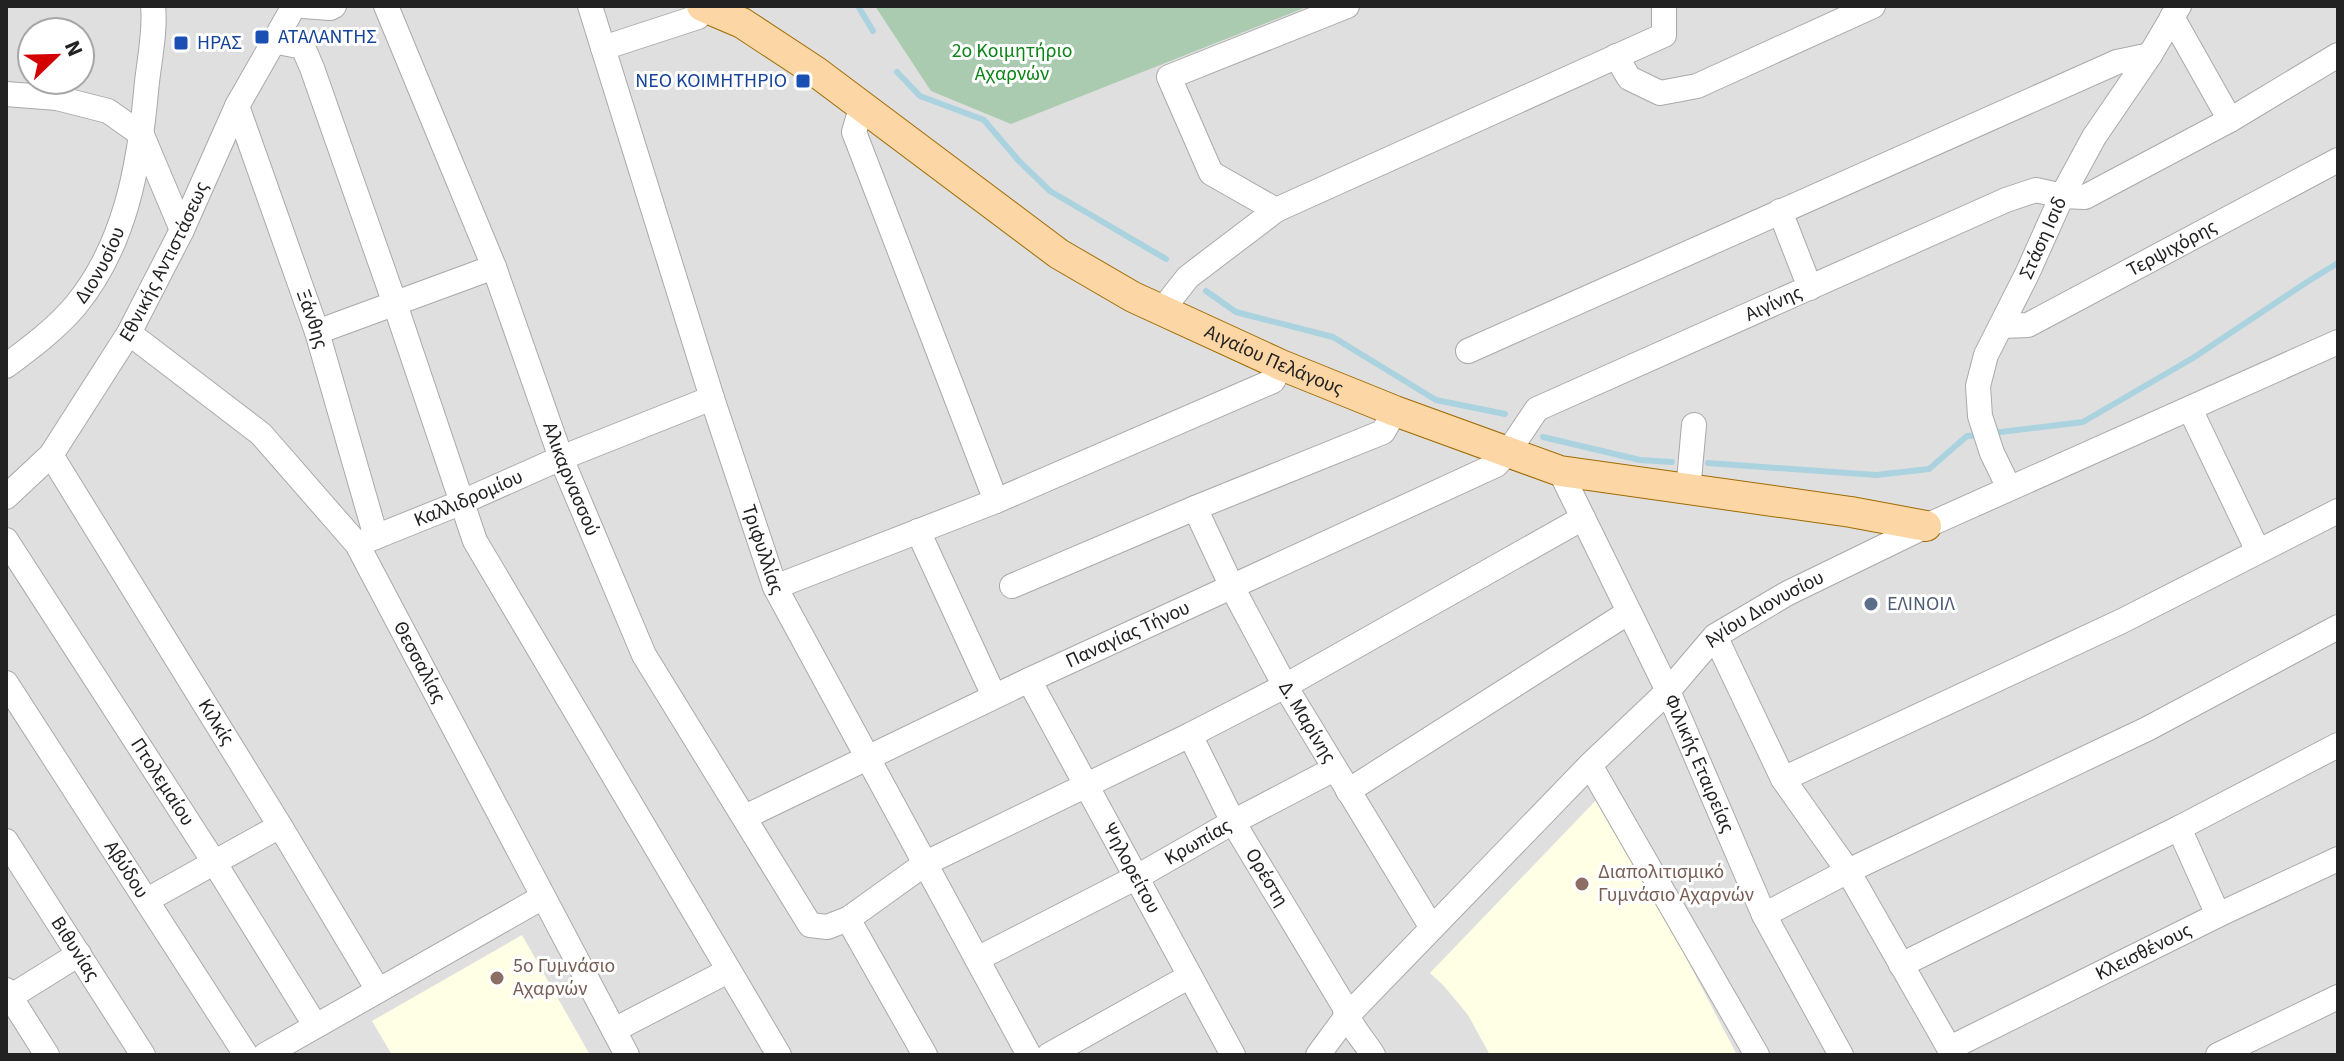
<svg xmlns="http://www.w3.org/2000/svg" width="2344" height="1061" font-family="'Source Sans 3',sans-serif">
  <style>
    .residential { fill: #e0dfdf; fill-rule: evenodd }
    .education { fill: #ffffe5 }
    .cemetery { fill: #aacbaf }
    .lines { fill: none; stroke-linecap: round; stroke-linejoin: round }
    .stream { stroke: #aad3df; stroke-width: 6 }
    .minor-casing { stroke: #a9a9a9; stroke-width: 26 }
    .major-casing { stroke: #a06b00; stroke-width: 32 }
    .minor { stroke: #fff; stroke-width: 24 }
    .major { stroke: #fcd6a4; stroke-width: 30 }
    .transit-dot { fill: #1a4fb4; stroke: #fff; stroke-width: 3 }
    .service-dot { fill: #5c6f8a; stroke: #fff; stroke-width: 3 }
    .education-dot { fill: #8d6e63; stroke: #fff; stroke-width: 3 }
    .labels { text-anchor: middle; dominant-baseline: central; stroke-width: 6; stroke-linejoin: round; paint-order: stroke }
    .transit-label { font-size: 20px; fill: #164399; stroke: #fff; text-anchor: start }
    .park-label { font-size: 20px; fill: #0c8416; stroke: #fff }
    .street-label { font-size: 20px; fill: #222; stroke: #fff }
    .service-label { font-size: 20px; fill: #4e5e75; stroke: #fff; text-anchor: start }
    .education-label { font-size: 20px; fill: #785e54; stroke: #fff; text-anchor: start }
  </style>
  <rect width="100%" height="100%" fill="#f2efe9"/>
  <!-- residential -->
  <path class="residential" d="M6,6H2338V1055H6ZM32,32H80V80H32Z"/>
  <!-- education -->
  <path class="education" d="M1601,795L1737,1055H1490L1468,1015L1444,986L1430,973Z
    M522,935L590,1055H392L372,1021Z"/>
  <!-- cemetery -->
  <path class="cemetery" d="M875,6H1309L1011,124L931,91Z"/>
  <g class="lines">
    <!-- stream -->
    <path class="stream" d="M858,6L873,31
      M897,72L920,96L984,120L1019,161L1050,191L1166,259
      M1206,291L1236,312L1333,337L1436,400L1505,414
      M1992,433L2083,422L2193,358L2307,282L2338,263
      M1543,437L1640,460L1672,462
      M1708,463L1876,475L1929,469L1967,436L1981,435"/>
    <defs>
      <g id="minor">
        <path d="M303,6L330,8L334,6"/>
        <path id="s1" d="M386,6L494,267L561,458L644,655L810,925L827,927L848,919L926,863L1190,735L1285,686L1583,518"/>
        <path id="s2" d="M590,6L712,398L775,587L1029,1055"/>
        <path d="M1347,6L1169,77L1211,173L1276,210L1664,35V6"/>
        <path d="M2172,17L2230,120"/>
        <path d="M273,41L303,47L312,68L395,304L475,541L779,1055"/>
        <path d="M603,48L698,17L702,6"/>
        <path d="M1616,56L1629,78L1660,93L1697,86L1873,6"/>
        <path d="M6,94L57,98L108,111L142,135L182,230"/>
        <path d="M862,105L854,132L996,501"/>
        <path id="s3" d="M237,106L317,332L376,537"/>
        <path d="M1780,211L1810,288"/>
        <path d="M1162,310L1188,277L1276,210"/>
        <path id="s4" d="M2001,326L2028,325L2338,160"/>
        <path d="M317,332L494,267"/>
        <path id="s5" d="M129,333L261,434L357,544L627,1055"/>
        <path d="M1468,351L2117,62L2150,55"/>
        <path id="s6" d="M6,366C30,348 56,329 76,305C125,245 139,167 146,92C148,66 156,32 153,6"/>
        <path d="M2190,409L2258,551"/>
        <path id="s7" d="M51,455L280,826L378,990"/>
        <path id="s8" d="M1560,471L1668,691L1764,915L1841,1055"/>
        <path id="s9" d="M2009,488L1992,453L1980,416L1978,386L1986,355L2027,274L2062,196L2094,137L2150,55L2179,6"/>
        <path d="M1688,491L1694,425"/>
        <path id="s10" d="M6,497L51,455L129,333L182,230L237,106L294,6"/>
        <path id="s11" d="M1195,508L1232,587L1285,686L1432,928"/>
        <path d="M918,531L994,696"/>
        <path id="s12" d="M6,540L214,862L315,1025"/>
        <path id="s13" d="M363,542L460,503L561,458L712,398"/>
        <path d="M1012,586L1195,508L1383,432L1395,411"/>
        <path d="M775,587L996,501L1273,381L1281,365"/>
        <path d="M1715,636L1783,779L1848,871L1953,1055"/>
        <path id="s14" d="M1029,680L1233,1055"/>
        <path id="s15" d="M6,683L246,1055"/>
        <path id="s16" d="M1190,735L1233,822L1344,1006C1347,1023 1364,1040 1373,1055"/>
        <path d="M1590,765L1757,1055"/>
        <path d="M1783,779L2122,621L2338,511"/>
        <path d="M1348,791L1629,612"/>
        <path id="s17" d="M745,817L1029,680L1496,465L1508,452L1537,409L2006,200L2036,190L2062,196L2085,197L2230,120L2338,55"/>
        <path d="M2179,828L2218,915"/>
        <path id="s18" d="M6,841L143,1055"/>
        <path d="M147,900L280,826"/>
        <path d="M1764,915L1848,871L2147,729L2338,627"/>
        <path d="M848,919L925,1055"/>
        <path id="s19" d="M977,959L1137,877L1233,822L1334,769"/>
        <path d="M1901,965L2179,828L2338,745"/>
        <path d="M6,990L47,1055"/>
        <path d="M10,997L79,954"/>
        <path d="M614,1030L728,971"/>
        <path id="s20" d="M1950,1048L2218,915L2338,859"/>
        <path d="M265,1055L543,897"/>
        <path d="M1049,1055L1190,976"/>
        <path id="s21" d="M1318,1055L1346,1017L1590,765L1668,691L1715,636L1788,593L1926,526L2338,342"/>
        <path d="M2218,1055L2338,997"/>
      </g>
      <g id="major">
        <path id="s22" d="M702,6L742,23L815,71L1059,254L1133,297L1281,365L1395,411L1560,471L1851,512L1926,526"/>
      </g>
    </defs>
    <!-- minor casing -->
    <use href="#minor" class="minor-casing"/>
    <!-- major casing -->
    <use href="#major" class="major-casing"/>
    <!-- minor -->
    <use href="#minor" class="minor"/>
    <!-- major -->
    <use href="#major" class="major"/>
  </g>
  <!-- markers -->
  <g class="transit-dot">
    <rect x="254" y="29" width="16" height="16" rx="4"/>
    <rect x="173" y="35" width="16" height="16" rx="4"/>
    <rect x="795" y="73" width="16" height="16" rx="4"/>
  </g>
  <circle class="service-dot" cx="1871" cy="604" r="8"/>
  <g class="education-dot">
    <circle cx="1582" cy="884" r="8"/>
    <circle cx="497" cy="978" r="8"/>
  </g>
  <g class="labels">
    <!-- transit labels -->
    <g class="transit-label">
      <text x="278" y="37">ΑΤΑΛΑΝΤΗΣ</text>
      <text x="197" y="43">ΗΡΑΣ</text>
      <text x="787" y="81" text-anchor="end">ΝΕΟ ΚΟΙΜΗΤΗΡΙΟ</text>
    </g>
    <!-- park labels -->
    <g class="park-label">
      <text x="1012" y="51">2ο Κοιμητήριο<tspan x="1012" dy="23">Αχαρνών</tspan></text>
    </g>
    <!-- street labels -->
    <g class="street-label">
      <text stroke="none"><textPath href="#s9" startOffset="270">Στάση Ισιδ</textPath></text>
      <text stroke="none"><textPath href="#s4" startOffset="190">Τερψιχόρης</textPath></text>
      <text stroke="none"><textPath href="#s10" startOffset="286">Εθνικής Αντιστάσεως</textPath></text>
      <text stroke="none"><textPath href="#s6" startOffset="140">Διονυσίου</textPath></text>
      <text stroke="none"><textPath href="#s17" startOffset="1158">Αιγίνης</textPath></text>
      <text stroke="none"><textPath href="#s3" startOffset="226">Ξάνθης</textPath></text>
      <text stroke="none"><textPath href="#s22" startOffset="676">Αιγαίου Πελάγους</textPath></text>
      <text stroke="none"><textPath href="#s1" startOffset="508">Αλικαρνασσού</textPath></text>
      <text stroke="none"><textPath href="#s13" startOffset="114">Καλλιδρομίου</textPath></text>
      <text stroke="none"><textPath href="#s2" startOffset="570">Τριφυλλίας</textPath></text>
      <text stroke="none"><textPath href="#s21" startOffset="634">Αγίου Διονυσίου</textPath></text>
      <text stroke="none"><textPath href="#s17" startOffset="424">Παναγίας Τήνου</textPath></text>
      <text stroke="none"><textPath href="#s5" startOffset="446">Θεσσαλίας</textPath></text>
      <text stroke="none"><textPath href="#s7" startOffset="314">Κιλκίς</textPath></text>
      <text stroke="none"><textPath href="#s11" startOffset="242">Δ. Μαρίνης</textPath></text>
      <text stroke="none"><textPath href="#s8" startOffset="324">Φιλικής Εταιρείας</textPath></text>
      <text stroke="none"><textPath href="#s12" startOffset="288">Πτολεμαίου</textPath></text>
      <text stroke="none"><textPath href="#s19" startOffset="250">Κρωπίας</textPath></text>
      <text stroke="none"><textPath href="#s14" startOffset="214">Ψηλορείτου</textPath></text>
      <text stroke="none"><textPath href="#s15" startOffset="222">Αβύδου</textPath></text>
      <text stroke="none"><textPath href="#s16" startOffset="162">Ορέστη</textPath></text>
      <text stroke="none"><textPath href="#s18" startOffset="128">Βιθυνίας</textPath></text>
      <text stroke="none"><textPath href="#s20" startOffset="216">Κλεισθένους</textPath></text>
    </g>
    <!-- service labels -->
    <g class="service-label">
      <text x="1887" y="604">ΕΛΙΝΟΙΛ</text>
    </g>
    <!-- education labels -->
    <g class="education-label">
      <text x="1598" y="872">Διαπολιτισμικό<tspan x="1598" dy="23">Γυμνάσιο Αχαρνών</tspan></text>
      <text x="513" y="966">5ο Γυμνάσιο<tspan x="513" dy="23">Αχαρνών</tspan></text>
    </g>
  </g>
  <!-- border -->
  <rect width="2344" height="1061" fill="none" stroke="#222222" stroke-width="16"/>
  <!-- north arrow -->
  <g transform="translate(56 56) rotate(67)"><circle r="38" fill="#ffffff" stroke="#a7a7a7" stroke-width="2"/>
  <path d="M0-6L14 30L0 20L-14 30Z" fill="#d40000"/>
  <text y="-12" font-size="22" font-weight="bold" text-anchor="middle" fill="#222222">N</text>
  </g>
</svg>
